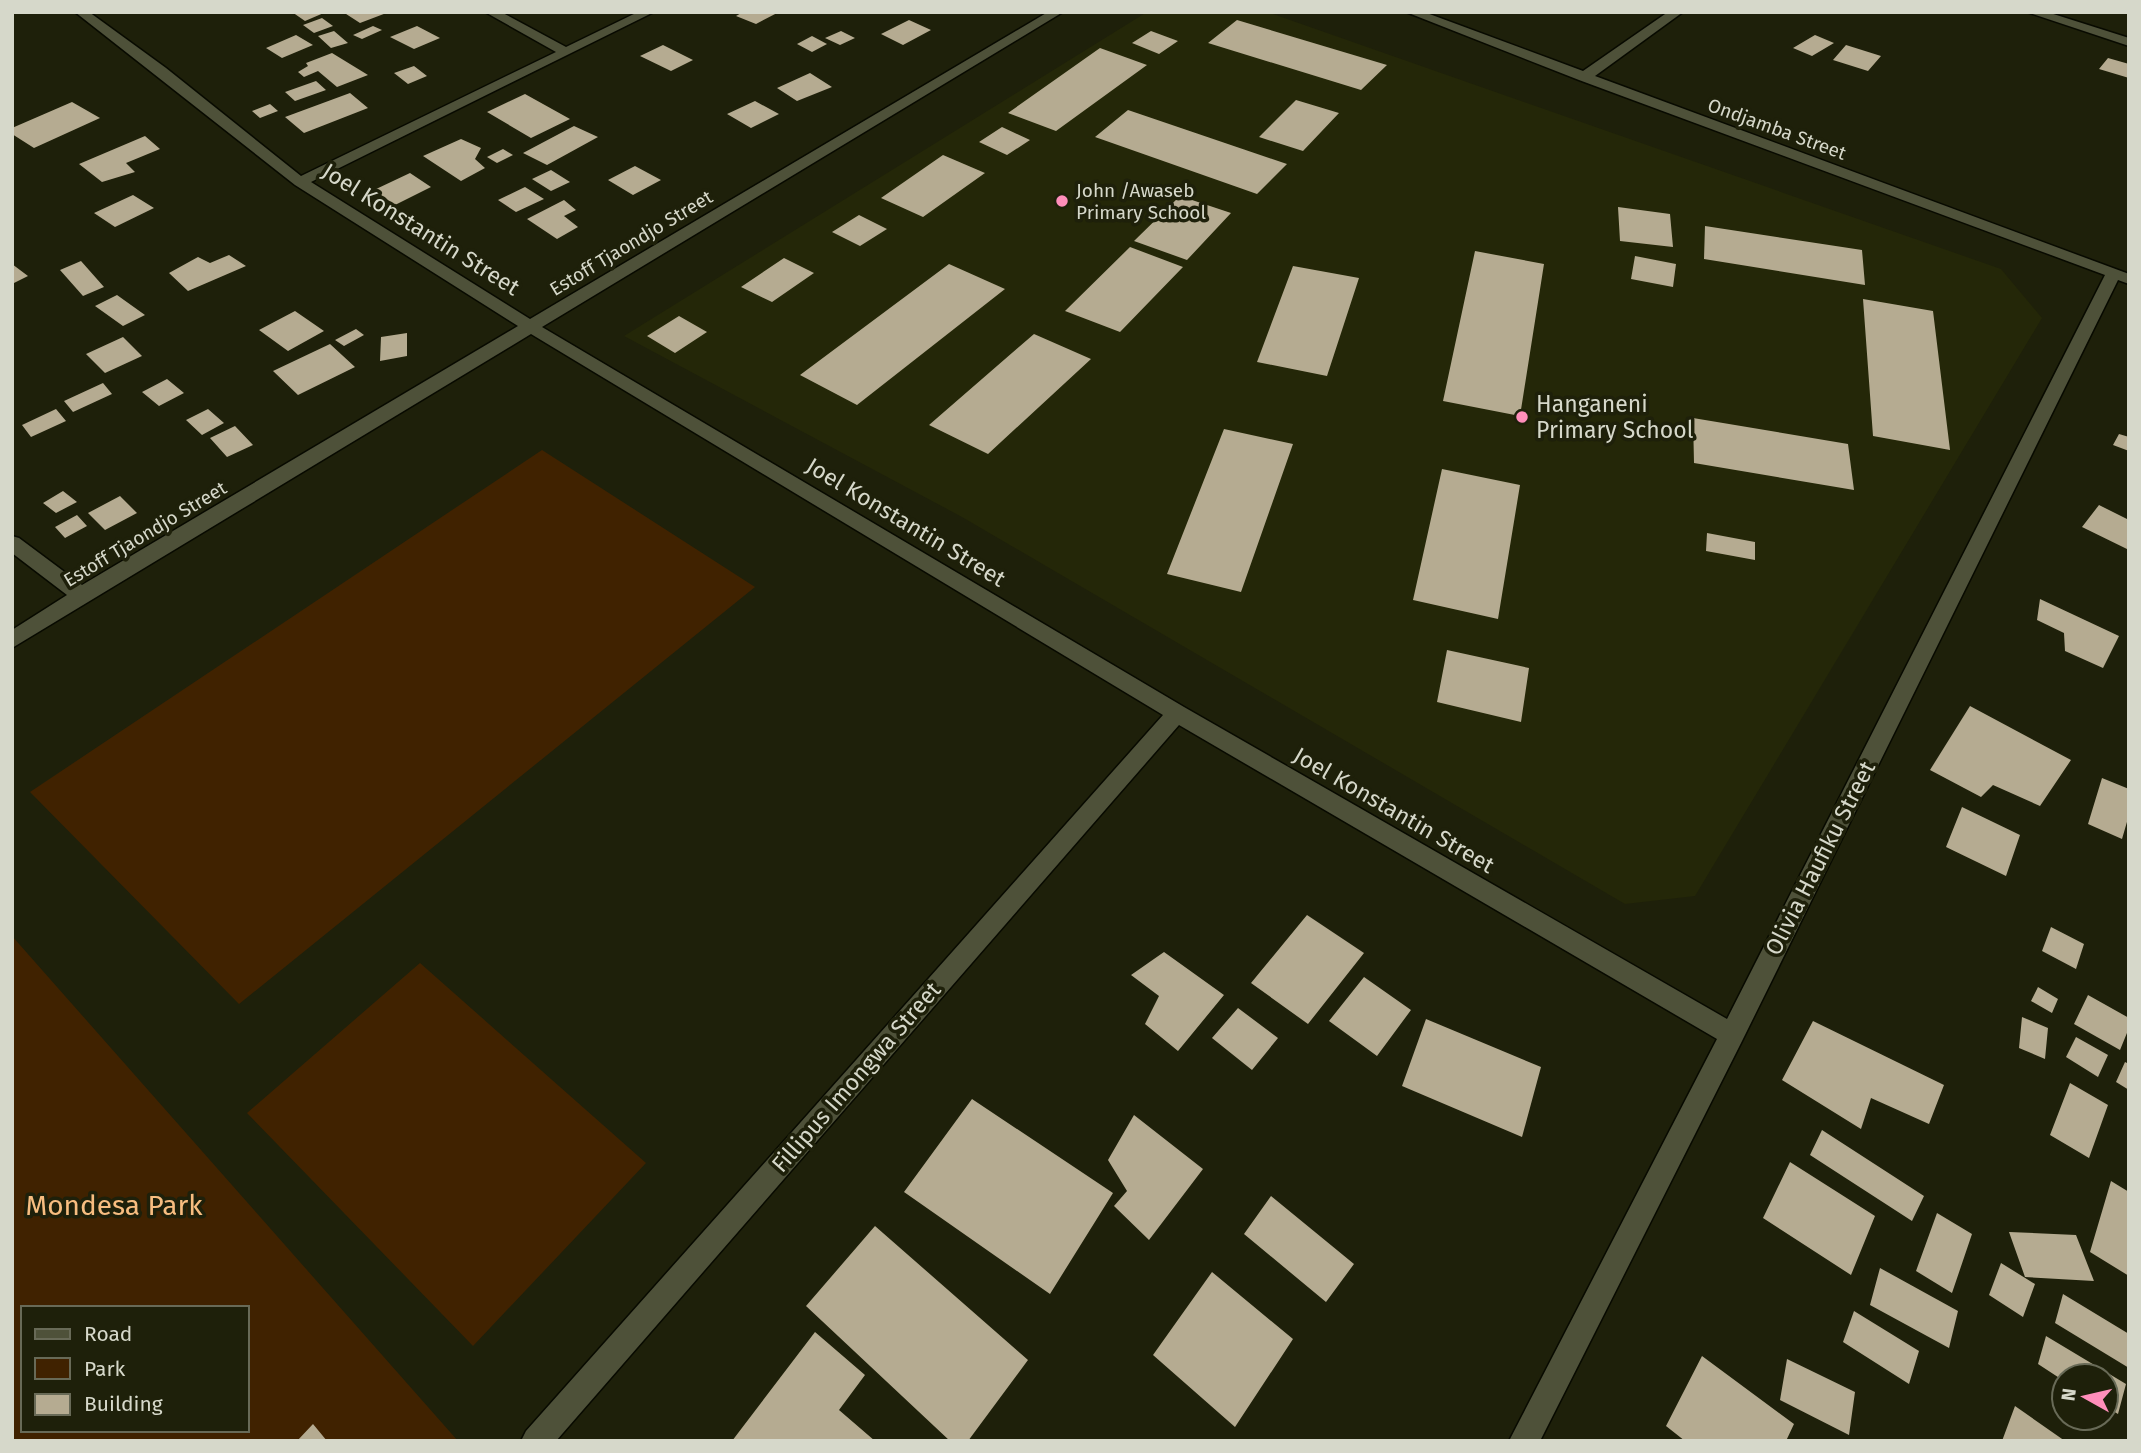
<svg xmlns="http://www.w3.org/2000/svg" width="2141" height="1453" font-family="'Fira Sans',sans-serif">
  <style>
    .built { fill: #242708 }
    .green { fill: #402200; fill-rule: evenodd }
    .building { fill: #b5ab91 }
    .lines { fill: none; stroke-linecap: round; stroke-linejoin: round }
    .street-casing { stroke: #080a00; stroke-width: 3 }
    .street { fill: #4e5139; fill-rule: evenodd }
    .poi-dot { fill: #ff8eba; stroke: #1e200a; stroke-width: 2.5 }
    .labels { text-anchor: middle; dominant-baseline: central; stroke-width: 7; stroke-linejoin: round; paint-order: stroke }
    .far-street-label { font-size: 19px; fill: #d6d8ca; stroke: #1e200a }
    .far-poi-label { font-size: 19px; fill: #d6d8ca; stroke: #1e200a; text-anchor: start }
    .street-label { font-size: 23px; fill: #d6d8ca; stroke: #1e200a }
    .poi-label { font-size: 23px; fill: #d6d8ca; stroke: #1e200a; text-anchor: start }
    .near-park-label { font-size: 28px; fill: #f7bd80; stroke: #1e200a }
  </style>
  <rect width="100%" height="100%" fill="#1e200a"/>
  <!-- built -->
  <path class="built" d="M1147,12H1267L2001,269L2042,318L1695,896L1625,904L962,517L624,336Z"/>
  <!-- green -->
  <path class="green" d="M542,450L755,587L239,1004L30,792Z
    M12,936L458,1441H12ZM23,1308H247V1430H23Z
    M420,963L646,1163L473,1346L247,1113Z"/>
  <!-- building -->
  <path class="building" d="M292,12H326L305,21Z
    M343,12H389L360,23Z
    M743,12H779L756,24L736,16Z
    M322,18L333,26L314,33L303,25Z
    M909,20L931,30L903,45L881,34Z
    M1237,20L1387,65L1361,90L1208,43Z
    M373,26L382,30L362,39L353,35Z
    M417,26L440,38L414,49L390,37Z
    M334,31L348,43L331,48L318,36Z
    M841,31L855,38L840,45L825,38Z
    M1151,31L1178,41L1159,54L1132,43Z
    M296,35L313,45L282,58L266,48Z
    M1815,35L1834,43L1812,56L1793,48Z
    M812,36L827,44L812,52L797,44Z
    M663,45L693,60L671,71L640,56Z
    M1846,45L1881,56L1868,71L1833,60Z
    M1100,48L1147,65L1056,131L1008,113Z
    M332,53L368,75L337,87L318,71L304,77L298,72L308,66L306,63Z
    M2108,58L2129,64V78L2099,69Z
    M414,66L427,76L408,84L394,73Z
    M810,73L832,87L797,101L777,88Z
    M316,81L326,90L295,101L285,92Z
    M350,93L368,108L304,133L285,117Z
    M525,94L570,119L531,138L487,112Z
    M1296,100L1339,113L1303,151L1259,137Z
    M755,101L779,114L751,128L727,114Z
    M72,102L100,118L34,148L12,134V128Z
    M270,104L278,111L260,118L252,111Z
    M1128,110L1287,164L1257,194L1095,137Z
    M574,126L598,137L547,165L523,153Z
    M1002,127L1030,140L1007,155L979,142Z
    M145,136L160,149L126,163L135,172L102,182L79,164Z
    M461,139L481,148L475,159L485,168L461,181L423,156Z
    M503,149L513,155L497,163L487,157Z
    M943,155L985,173L923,217L881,198Z
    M635,166L661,180L633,195L608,180Z
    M551,170L570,182L551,191L532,179Z
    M410,173L431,187L395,205L374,190Z
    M525,187L544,199L516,212L498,200Z
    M133,195L154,208L115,227L94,213Z
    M1180,196L1231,213L1187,260L1134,241Z
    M564,200L576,210L564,216L578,227L557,239L527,219Z
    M1618,207L1670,214L1673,247L1620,241Z
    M859,215L887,229L860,246L832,232Z
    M1705,226L1862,250L1865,285L1704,259Z
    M1130,247L1183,267L1120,332L1065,311Z
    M1475,251L1544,264L1520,416L1443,401Z
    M229,255L246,266L188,291L169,273L198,257L210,263Z
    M1635,256L1676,264L1673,287L1631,279Z
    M784,258L814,273L772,302L741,287Z
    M81,261L104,287L83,296L60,270Z
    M12,264L28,276L12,284Z
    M949,264L1005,289L857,405L800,375Z
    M1293,266L1359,278L1327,376L1257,362Z
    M117,295L145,315L123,326L95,306Z
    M1863,299L1933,311L1950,450L1873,436Z
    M295,311L324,331L288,351L259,330Z
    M679,316L707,332L675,353L647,336Z
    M356,329L364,335L344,346L335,340Z
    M407,333V356L380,361L381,337Z
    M1034,334L1091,359L988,454L929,425Z
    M123,337L142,356L105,373L86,354Z
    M330,344L355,367L298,395L273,371Z
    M167,379L184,393L159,406L142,392Z
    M103,383L112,394L73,412L64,401Z
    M56,409L66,421L31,437L22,425Z
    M208,409L224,423L202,435L186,420Z
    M1693,418L1848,444L1854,490L1694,463Z
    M235,426L253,445L227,457L210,438Z
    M1224,429L1293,444L1241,592L1167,574Z
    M2119,434L2129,437V451L2113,445Z
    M1442,469L1520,485L1498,619L1413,600Z
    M63,491L77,502L56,513L43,503Z
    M120,496L137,513L105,530L88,513Z
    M2099,505L2129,520V550L2082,527Z
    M77,515L87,526L65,538L55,527Z
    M1707,533L1755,542V560L1706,551Z
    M2040,599L2119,636L2103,668L2065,651L2064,633L2037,620Z
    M1447,650L1529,668L1521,722L1437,702Z
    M1970,706L2071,760L2040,806L1993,785L1981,797L1930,770Z
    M2102,778L2129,789V815L2122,839L2088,824Z
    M1962,807L2020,835L2006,876L1946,847Z
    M1307,915L1364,953L1308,1024L1251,983Z
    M2051,927L2084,944L2076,969L2042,951Z
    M1164,952L1224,995L1178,1051L1145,1024L1159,996L1131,975Z
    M1364,977L1411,1010L1377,1056L1329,1021Z
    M2038,987L2058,999L2052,1013L2031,1001Z
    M2088,995L2129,1018V1028L2120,1050L2074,1024Z
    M1238,1008L1278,1038L1252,1070L1212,1038Z
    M2022,1017L2048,1028L2045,1059L2019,1048Z
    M1426,1019L1541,1067L1522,1137L1402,1086Z
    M1813,1021L1944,1085L1929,1124L1871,1098L1861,1129L1782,1080Z
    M2076,1037L2108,1055L2098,1077L2066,1057Z
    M2125,1062L2129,1064V1090L2116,1082Z
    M2070,1083L2108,1105L2089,1158L2050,1135Z
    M972,1099L1113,1193L1050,1294L904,1192Z
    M1134,1115L1203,1169L1149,1240L1114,1206L1127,1191L1108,1160Z
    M1822,1130L1924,1196L1912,1221L1810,1155Z
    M1790,1162L1875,1216L1851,1275L1763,1218Z
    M2111,1181L2129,1192V1276L2090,1252Z
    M1271,1196L1354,1264L1326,1302L1244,1234Z
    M1937,1213L1972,1234L1952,1293L1916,1271Z
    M875,1226L1028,1360L968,1441H950L806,1306Z
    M2009,1232L2076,1235L2094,1281L2025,1277Z
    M2001,1263L2035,1284L2023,1317L1989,1295Z
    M1880,1268L1958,1311L1949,1348L1870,1305Z
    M1212,1272L1293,1339L1235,1427L1153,1355Z
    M2063,1294L2129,1334V1368L2055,1323Z
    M1854,1311L1919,1351L1909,1384L1843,1342Z
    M815,1332L865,1375L839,1410L875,1441H732Z
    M2046,1336L2126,1384L2118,1414L2106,1407V1376H2064V1381L2038,1364Z
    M1702,1356L1794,1424L1786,1441H1685L1666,1426Z
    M1787,1359L1855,1392L1849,1435L1780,1400Z
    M2015,1406L2065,1441H2002Z
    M313,1424L327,1441H297Z"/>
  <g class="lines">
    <defs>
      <path id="street" d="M75,12H89L166,68L301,176L556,52L485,12H501L566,47L638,12H654L311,182L530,319L1048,12H1063L542,327L1184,707L1727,1019L2105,275L1579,80L1406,12H1424L1583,71L1668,12H1683L1595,76L2129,274V284L2118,280L1741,1043L1540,1441H1509L1717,1039L1179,725L556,1441H521L526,1431L1163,715L531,334L12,648V630L67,595L12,553V536L19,538L82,585L518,326L295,185Z
        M2027,12H2047L2129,38V46Z"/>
    </defs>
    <!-- street casing -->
    <use href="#street" class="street-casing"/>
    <!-- street -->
    <use href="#street" class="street"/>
  </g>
  <!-- markers -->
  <g class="poi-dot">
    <circle cx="1062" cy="201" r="7"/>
    <circle cx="1522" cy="417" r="7"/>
  </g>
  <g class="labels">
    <!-- far-street labels -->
    <g class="far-street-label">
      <text transform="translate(1777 129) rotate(20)">Ondjamba Street</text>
      <text transform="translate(631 243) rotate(-31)">Estoff Tjaondjo Street</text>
      <text transform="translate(145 534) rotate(-31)">Estoff Tjaondjo Street</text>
    </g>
    <!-- far-poi labels -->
    <g class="far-poi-label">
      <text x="1076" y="190">John /Awaseb<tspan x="1076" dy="22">Primary School</tspan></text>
    </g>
    <!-- street labels -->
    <g class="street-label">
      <text transform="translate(421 229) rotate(32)">Joel Konstantin Street</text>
      <text transform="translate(906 522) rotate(31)">Joel Konstantin Street</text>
      <text transform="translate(1394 810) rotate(30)">Joel Konstantin Street</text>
      <text transform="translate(1820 858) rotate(-63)">Olivia Haufiku Street</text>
      <text transform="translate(856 1077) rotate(-49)">Fillipus Imongwa Street</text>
    </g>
    <!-- poi labels -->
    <g class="poi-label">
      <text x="1536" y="404">Hanganeni<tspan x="1536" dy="26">Primary School</tspan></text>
    </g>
    <!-- near-park labels -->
    <g class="near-park-label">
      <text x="114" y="1205">Mondesa Park</text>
    </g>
  </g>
  <!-- border -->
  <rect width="2141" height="1453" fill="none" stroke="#d6d8ca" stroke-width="28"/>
  <!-- legend -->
  <rect x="21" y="1306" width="228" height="126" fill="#1e200a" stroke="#686a57" stroke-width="2"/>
  <rect x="35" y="1329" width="35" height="10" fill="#4e5139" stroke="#686a57" stroke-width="2"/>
  <text x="84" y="1341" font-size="21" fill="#d6d8ca">Road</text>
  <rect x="35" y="1358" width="35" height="21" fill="#402200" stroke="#686a57" stroke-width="2"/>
  <text x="84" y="1376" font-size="21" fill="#d6d8ca">Park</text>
  <rect x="35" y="1394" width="35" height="21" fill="#b5ab91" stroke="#686a57" stroke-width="2"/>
  <text x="84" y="1411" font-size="21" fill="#d6d8ca">Building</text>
  <!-- north arrow -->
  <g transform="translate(2085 1397) rotate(278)"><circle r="33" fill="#1e200a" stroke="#686a57" stroke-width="2"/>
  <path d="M0-5L12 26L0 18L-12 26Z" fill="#ff8eba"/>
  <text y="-10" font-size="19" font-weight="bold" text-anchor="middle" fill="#d6d8ca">N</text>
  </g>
</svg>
